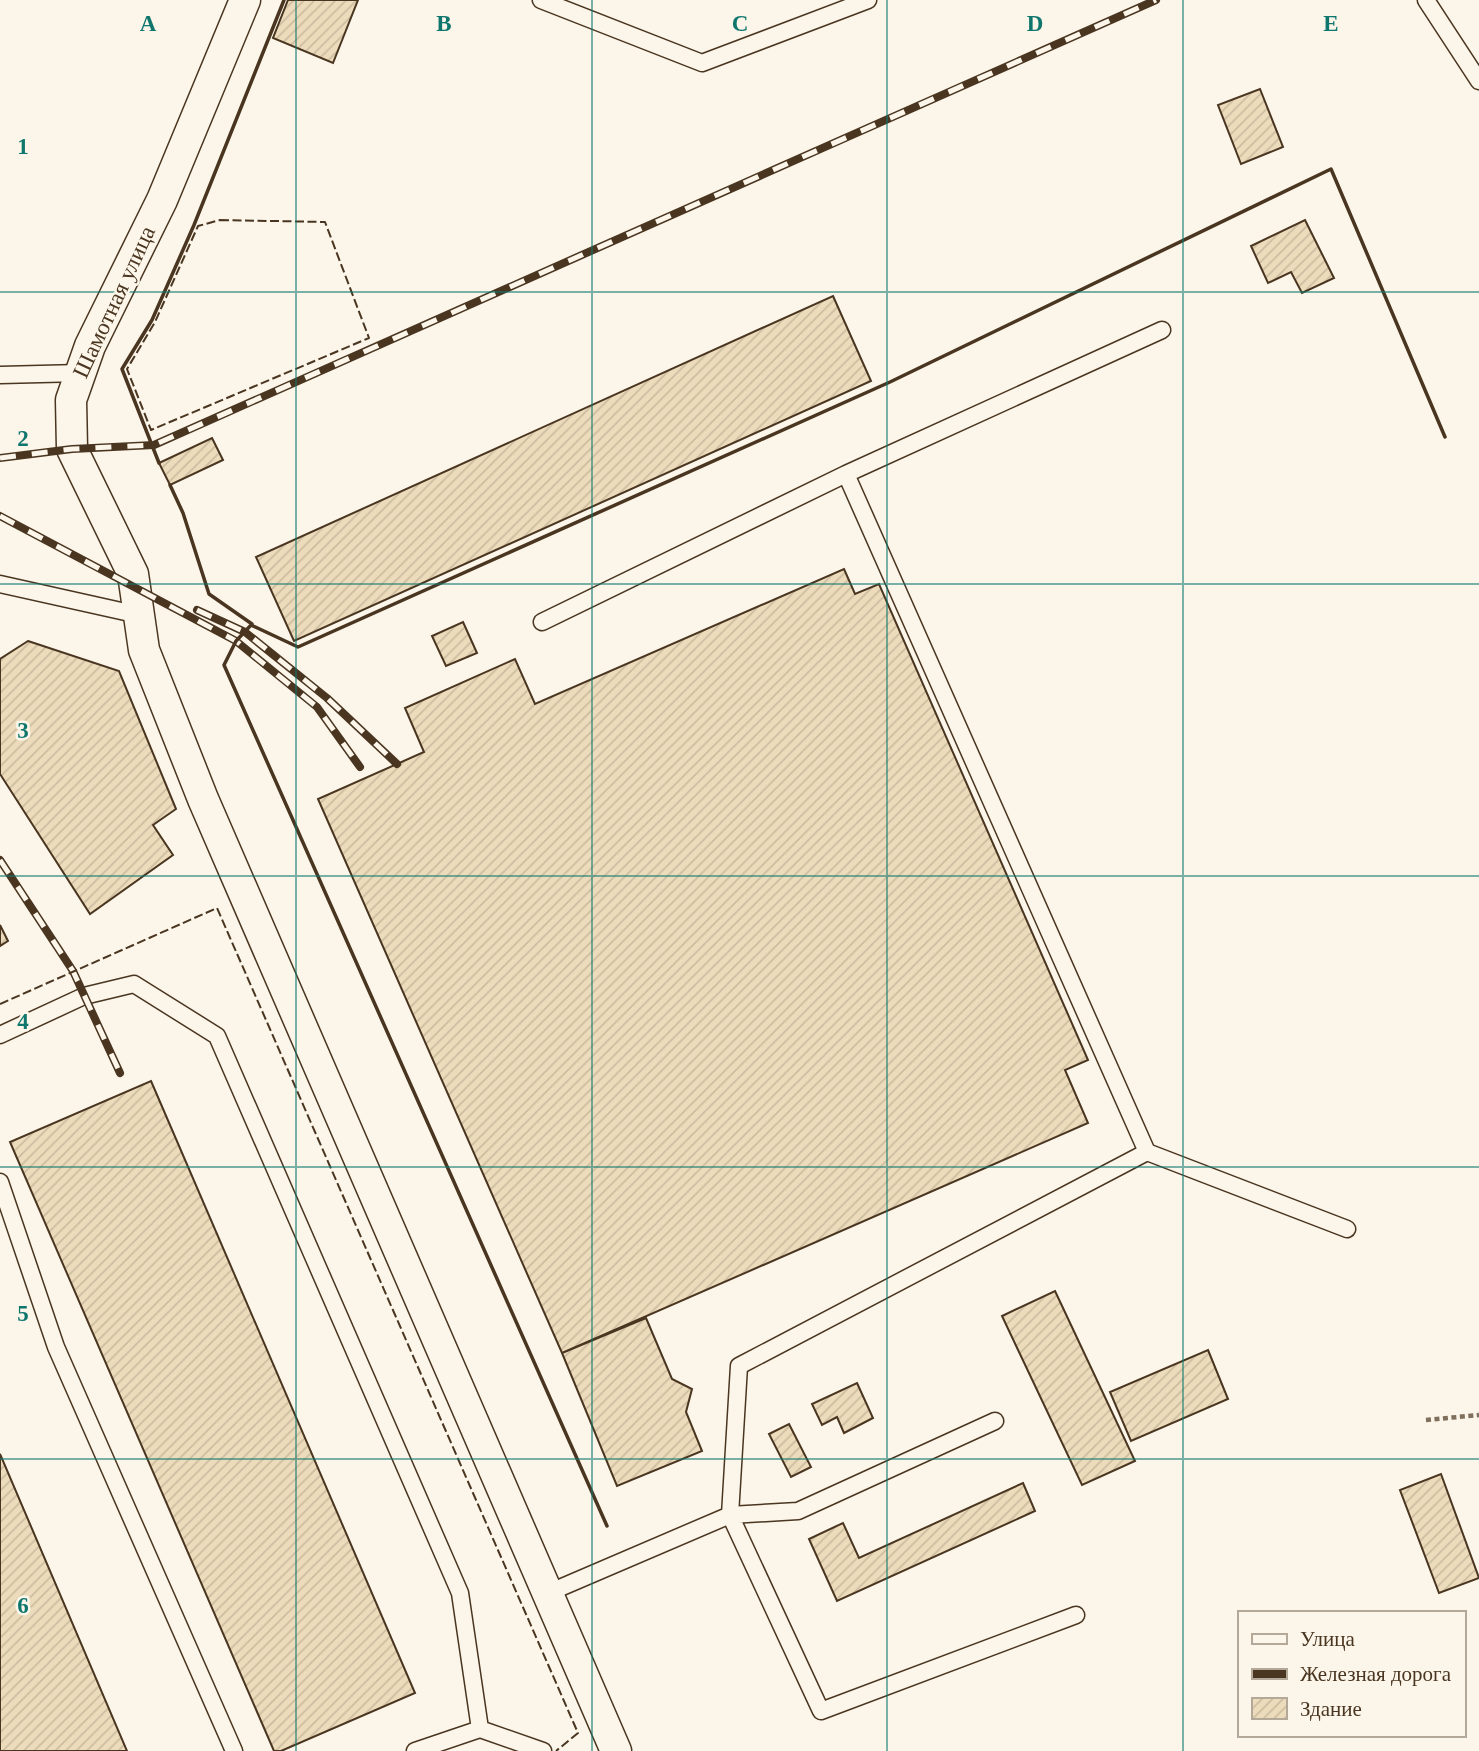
<svg xmlns="http://www.w3.org/2000/svg" width="1479" height="1751" font-family="Georgia,serif">
  <style>
    .building { fill: url(#building-hatch); stroke: #4a3520; stroke-width: 2 }
    .lines { fill: none; stroke-linecap: round; stroke-linejoin: round }
    .service-casing { stroke: #4a3520; stroke-width: 19 }
    .minor-casing { stroke: #4a3520; stroke-width: 33 }
    .path { stroke: #7f6f5c; stroke-width: 4.5; stroke-dasharray: 5 3.5; stroke-linecap: butt }
    .service { stroke: #fbf6e9; stroke-width: 16 }
    .minor { stroke: #fbf6e9; stroke-width: 30 }
    .rail-casing { stroke: #4a3520; stroke-width: 8 }
    .rail { stroke: #fbf6e9; stroke-width: 5; stroke-dasharray: 16; stroke-linecap: butt }
    .fence { stroke: #4a3520; stroke-width: 2; stroke-dasharray: 9 3.5; stroke-linecap: butt }
    .wall { stroke: #4a3520; stroke-width: 3.5 }
    .grid { fill: none; stroke: #0f766e; stroke-width: 2; stroke-opacity: 0.55 }
    .labels { text-anchor: middle; dominant-baseline: central; stroke-width: 5; stroke-linejoin: round; paint-order: stroke }
    .street-label { font-size: 23px; fill: #4a3520; stroke: #fbf6e9 }
    .grid-label { font-size: 23px; text-anchor: middle; font-weight: bold; fill: #0f766e; stroke: #fbf6e9; stroke-width: 5; stroke-linejoin: round; paint-order: stroke }
  </style>
  <defs>
    <pattern id="building-hatch" width="6" height="6" patternUnits="userSpaceOnUse" patternTransform="scale(1.75)"><rect width="6" height="6" fill="#ecdcbc"/><path d="M-1 1l2-2M0 6l6-6M5 7l2-2" fill="none" stroke="#ccbda1"/></pattern>
  </defs>
  <rect width="100%" height="100%" fill="#fbf6e9"/>
  <!-- building -->
  <path class="building" d="M288,0H358L333,63L273,38Z
    M1260,89L1283,147L1241,164L1218,105Z
    M1305,220L1334,278L1302,293L1291,272L1268,283L1251,246Z
    M833,296L871,381L294,641L256,557Z
    M212,438L223,460L170,485L159,463Z
    M844,569L855,594L879,584L1088,1060L1065,1070L1088,1123L562,1353L318,799L424,752L405,708L515,659L535,704Z
    M463,622L477,653L446,666L432,636Z
    M28,641L119,671L176,809L153,825L173,855L90,914L0,774V659Z
    M0,925L8,941L0,946Z
    M151,1081L415,1693L281,1751H274L10,1142Z
    M1055,1291L1135,1461L1082,1485L1002,1316Z
    M646,1318L672,1379L692,1389L686,1412L702,1451L617,1486L562,1353Z
    M1208,1350L1228,1399L1131,1441L1110,1392Z
    M857,1383L873,1418L844,1433L837,1417L822,1425L812,1404Z
    M789,1424L811,1467L791,1477L769,1434Z
    M0,1454L127,1751H0Z
    M1441,1474L1479,1578L1439,1593L1400,1490Z
    M1023,1483L1035,1511L837,1601L809,1539L843,1523L859,1558Z"/>
  <g class="lines">
    <defs>
      <path id="service" d="M541,0L702,63L868,0
        M1426,0L1479,81
        M0,375L81,373
        M0,584L139,615
        M542,622L846,474
        M0,1035L84,996L134,984L217,1036L460,1593L480,1729
        M1147,1152L1347,1229
        M0,1182L56,1347L234,1751
        M548,1593L730,1515L798,1511L995,1421
        M1076,1615L821,1711L730,1515L739,1366L1147,1152L846,474L1162,330
        M415,1751L480,1729L543,1751"/>
      <path id="minor" d="M245,0L162,200L90,346L71,400L72,449L133,574L144,650L203,799L616,1751"/>
    </defs>
    <!-- service casing -->
    <use href="#service" class="service-casing"/>
    <!-- minor casing -->
    <use href="#minor" class="minor-casing"/>
    <!-- path -->
    <path class="path" d="M1426,1420L1479,1415"/>
    <!-- service -->
    <use href="#service" class="service"/>
    <!-- minor -->
    <use href="#minor" class="minor"/>
    <defs>
      <path id="rail" d="M0,458L72,449L154,445L1156,0
        M0,516L236,641L317,707L360,767
        M197,610L245,632L327,698L397,764
        M0,860L73,971L120,1073"/>
    </defs>
    <!-- rail casing -->
    <use href="#rail" class="rail-casing"/>
    <!-- rail -->
    <use href="#rail" class="rail"/>
    <!-- fence -->
    <path class="fence" d="M220,220L325,222L369,338L151,430L127,369L155,322L198,226Z
      M0,1004L217,908L578,1733L556,1751"/>
    <!-- wall -->
    <path class="wall" d="M159,463L122,369L152,320L194,225L284,0
      M170,485L183,513L209,594L252,624L236,641L224,665L607,1526
      M251,625L298,647L890,382L1331,169L1445,437"/>
  </g>
  <!-- grid -->
  <path class="grid" d="M296,0V1751M592,0V1751M887,0V1751M1183,0V1751M0,292H1479M0,584H1479M0,876H1479M0,1167H1479M0,1459H1479"/>
  <g class="labels">
    <!-- street labels -->
    <g class="street-label">
      <text transform="translate(114 302) rotate(-65)">Шамотная улица</text>
    </g>
  </g>
  <g class="grid-label">
    <text x="148" y="31">A</text>
    <text x="444" y="31">B</text>
    <text x="740" y="31">C</text>
    <text x="1035" y="31">D</text>
    <text x="1331" y="31">E</text>
    <text x="23" y="154">1</text>
    <text x="23" y="446">2</text>
    <text x="23" y="738">3</text>
    <text x="23" y="1029">4</text>
    <text x="23" y="1321">5</text>
    <text x="23" y="1613">6</text>
  </g>
  <!-- legend -->
  <rect x="1238" y="1611" width="228" height="126" fill="#fbf6e9" stroke="#b4a999" stroke-width="2"/>
  <rect x="1252" y="1634" width="35" height="10" fill="#fbf6e9" stroke="#b4a999" stroke-width="2"/>
  <text x="1300" y="1646" font-size="21" fill="#4a3520">Улица</text>
  <rect x="1252" y="1669" width="35" height="10" fill="#4a3520" stroke="#b4a999" stroke-width="2"/>
  <text x="1300" y="1681" font-size="21" fill="#4a3520">Железная дорога</text>
  <rect x="1252" y="1698" width="35" height="21" fill="url(#building-hatch)" stroke="#b4a999" stroke-width="2"/>
  <text x="1300" y="1716" font-size="21" fill="#4a3520">Здание</text>
</svg>
